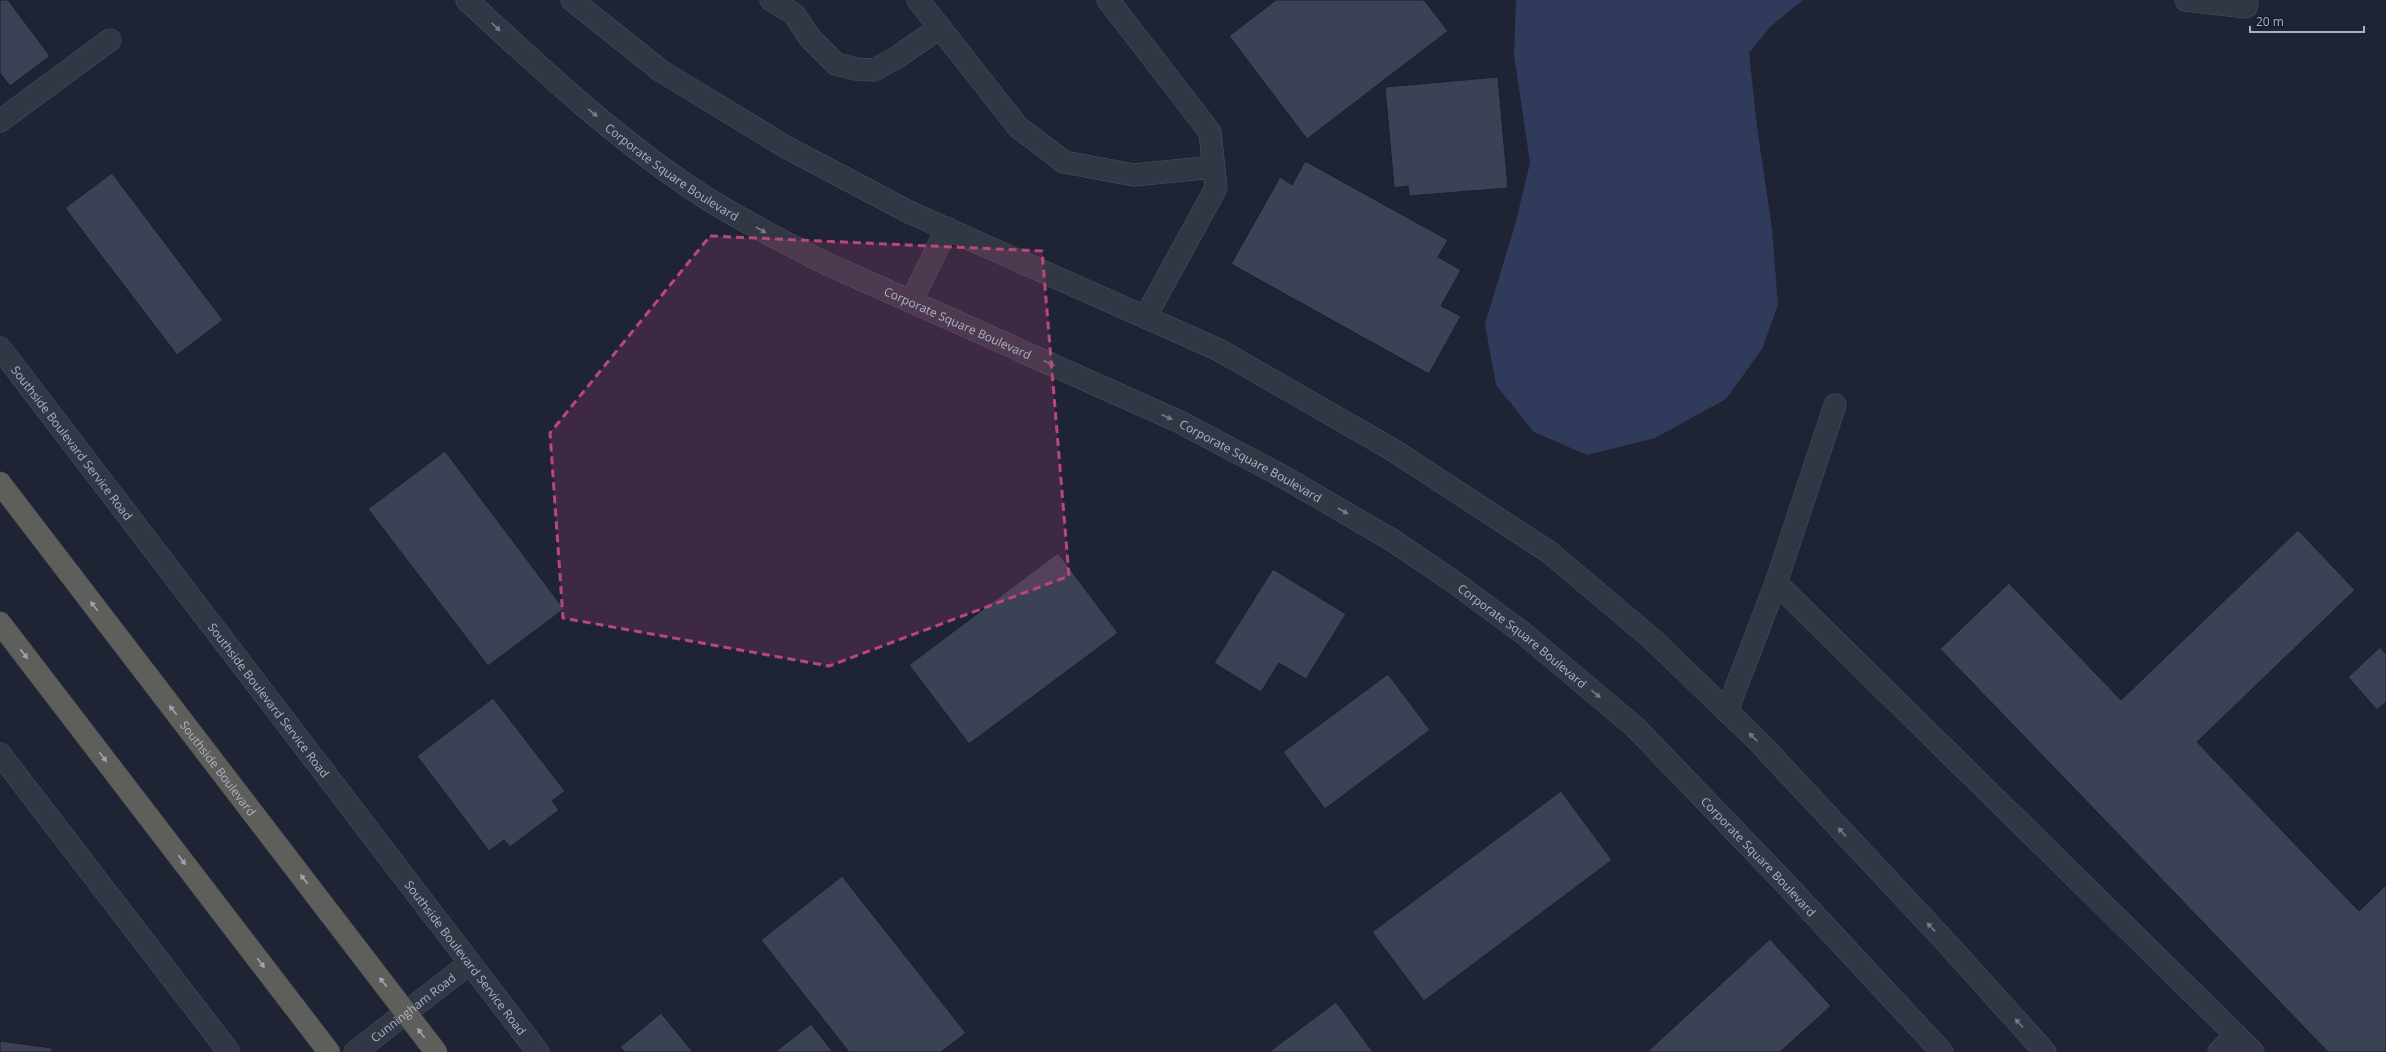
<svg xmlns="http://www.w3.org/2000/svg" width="2386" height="1052" font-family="'Open Sans',sans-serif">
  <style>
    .water { fill: #303a5b }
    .building { fill: #3b4256; stroke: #1a1e2c }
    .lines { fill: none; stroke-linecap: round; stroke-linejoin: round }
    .service-casing { stroke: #4d5161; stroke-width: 23 }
    .minor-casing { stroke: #4d5161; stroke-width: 23 }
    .tertiary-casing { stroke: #4d5161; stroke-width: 23 }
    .trunk-casing { stroke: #3a3e4d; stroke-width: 23 }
    .service { stroke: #323746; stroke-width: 22 }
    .minor { stroke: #323746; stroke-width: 22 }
    .tertiary { stroke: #323746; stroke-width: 22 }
    .trunk { stroke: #5e5e5a; stroke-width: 22 }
    .oneway { fill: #757a8b }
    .oneway2 { fill: #a0a5b3 }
    .marked { fill: #bb467a; fill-opacity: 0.2; stroke: #bb467a; stroke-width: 3; stroke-dasharray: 8 5; stroke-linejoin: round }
    .labels { text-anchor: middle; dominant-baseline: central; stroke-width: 3; stroke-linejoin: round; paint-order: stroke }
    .street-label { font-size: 12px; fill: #acb1c3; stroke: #181c2a }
  </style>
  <rect width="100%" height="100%" fill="#1f2435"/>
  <!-- water -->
  <path class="water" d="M1516,0H1803L1770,27L1749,53L1757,127L1772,229L1778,305L1762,349L1726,399L1655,438L1587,455L1534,432L1496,385L1485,324L1515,225L1530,163L1514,54Z"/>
  <!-- building -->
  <path class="building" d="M0,0H8L50,56L10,86L0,73Z
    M1276,0H1424L1448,31L1307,139L1229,36Z
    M1498,77L1508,188L1409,196L1408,186L1394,188L1385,87Z
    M1305,161L1448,240L1438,257L1461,270L1441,306L1461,316L1429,374L1231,264L1280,177L1292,185Z
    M112,173L223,320L177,355L65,208Z
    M445,451L564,609L488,666L368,509Z
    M2298,530L2355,590L2197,742L2359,911L2386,885V1052H2328L1940,649L2009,583L2121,700Z
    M1058,553L1118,633L969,744L909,665Z
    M1273,569L1346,614L1306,679L1279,663L1261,692L1214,663Z
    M2380,647L2386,654V702L2377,710L2348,677Z
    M1388,674L1430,730L1325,809L1283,752Z
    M493,698L565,791L552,801L559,810L510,847L504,840L489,851L417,756Z
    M1561,791L1612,860L1424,1001L1372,932Z
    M842,876L966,1033L941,1052H849L761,940Z
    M1770,939L1831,1006L1780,1052H1647Z
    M1336,1002L1373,1052H1269Z
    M661,1013L693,1052H625L620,1047Z
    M811,1024L833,1052H775Z
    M0,1041L52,1048V1052H0Z"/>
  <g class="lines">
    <defs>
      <path id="service" d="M771,0L794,14L810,38L836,64L856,69L874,70L896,58L939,28
        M918,0L1018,127L1064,162L1134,175L1214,167
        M1108,0L1210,132L1216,188L1146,316
        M0,121L110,40
        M911,302L947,228"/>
      <g id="minor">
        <path d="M2186,0L2246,7L2247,0"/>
        <path id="s1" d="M0,348L538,1052"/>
        <path d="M1835,405L1776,583L2253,1052"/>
        <path d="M1727,711L1776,583"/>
        <path d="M0,754L229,1052"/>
        <path id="s2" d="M355,1052L470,963"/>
        <path d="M2219,1052L2236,1035"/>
      </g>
      <g id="tertiary">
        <path id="s3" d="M467,0C542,70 617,140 703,196C742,221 784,242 825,263L1180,422L1282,476L1392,540L1454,582L1523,633L1635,727L1784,882L1942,1052"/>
        <path d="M572,0L661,71L784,146L909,212L1219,350L1393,450L1549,552L1651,638L1757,740L1944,940L2045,1052"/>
      </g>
      <g id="trunk">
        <path id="s4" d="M0,483L436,1052"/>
        <path d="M0,623L329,1052"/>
      </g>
    </defs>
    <!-- service casing -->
    <use href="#service" class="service-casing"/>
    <!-- minor casing -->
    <use href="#minor" class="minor-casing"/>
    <!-- tertiary casing -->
    <use href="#tertiary" class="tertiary-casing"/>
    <!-- trunk casing -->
    <use href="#trunk" class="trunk-casing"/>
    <!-- service -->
    <use href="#service" class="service"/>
    <!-- minor -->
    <use href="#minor" class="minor"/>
    <!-- tertiary -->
    <use href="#tertiary" class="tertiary"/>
    <!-- trunk -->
    <use href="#trunk" class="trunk"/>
  </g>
  <!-- one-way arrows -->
  <defs><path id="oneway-solid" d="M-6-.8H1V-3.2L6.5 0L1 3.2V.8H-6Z"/></defs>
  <g class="oneway">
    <use href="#oneway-solid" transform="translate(496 27) rotate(43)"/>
    <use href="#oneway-solid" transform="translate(593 113) rotate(39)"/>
    <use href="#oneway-solid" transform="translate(761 230) rotate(30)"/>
    <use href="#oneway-solid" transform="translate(1049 363) rotate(25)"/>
    <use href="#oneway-solid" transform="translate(1167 417) rotate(25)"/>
    <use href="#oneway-solid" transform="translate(1343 511) rotate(30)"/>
    <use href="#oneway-solid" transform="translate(1596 694) rotate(40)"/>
    <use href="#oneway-solid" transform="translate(1753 737) rotate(-136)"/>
    <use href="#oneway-solid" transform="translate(1842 832) rotate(-133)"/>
    <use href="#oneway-solid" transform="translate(1931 927) rotate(-133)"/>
    <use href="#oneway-solid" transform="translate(2019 1023) rotate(-132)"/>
  </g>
  <g class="oneway2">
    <use href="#oneway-solid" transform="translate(94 606) rotate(-128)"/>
    <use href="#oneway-solid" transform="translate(24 654) rotate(53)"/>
    <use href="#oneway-solid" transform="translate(173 710) rotate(-128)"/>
    <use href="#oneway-solid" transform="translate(103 757) rotate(53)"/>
    <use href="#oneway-solid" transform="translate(182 860) rotate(53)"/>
    <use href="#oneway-solid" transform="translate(304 879) rotate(-128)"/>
    <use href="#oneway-solid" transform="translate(261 963) rotate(53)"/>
    <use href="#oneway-solid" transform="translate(383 982) rotate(-128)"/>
    <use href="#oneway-solid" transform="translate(421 1033) rotate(-127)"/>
  </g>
  <!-- marked area -->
  <path class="marked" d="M710,236L1042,251L1069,576L829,666L563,618L550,433Z"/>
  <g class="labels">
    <!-- street labels -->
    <g class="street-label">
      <text stroke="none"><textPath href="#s3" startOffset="268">Corporate Square Boulevard</textPath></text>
      <text stroke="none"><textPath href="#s3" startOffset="592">Corporate Square Boulevard</textPath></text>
      <text stroke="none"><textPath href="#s1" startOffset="119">Southside Boulevard Service Road</textPath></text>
      <text stroke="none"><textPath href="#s3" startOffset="916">Corporate Square Boulevard</textPath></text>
      <text stroke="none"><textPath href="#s3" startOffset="1240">Corporate Square Boulevard</textPath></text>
      <text stroke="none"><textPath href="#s1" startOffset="443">Southside Boulevard Service Road</textPath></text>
      <text stroke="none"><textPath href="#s4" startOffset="359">Southside Boulevard</textPath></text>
      <text stroke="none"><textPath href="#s3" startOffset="1564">Corporate Square Boulevard</textPath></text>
      <text stroke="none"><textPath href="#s1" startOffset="767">Southside Boulevard Service Road</textPath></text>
      <text stroke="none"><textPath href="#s2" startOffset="73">Cunningham Road</textPath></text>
    </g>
  </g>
  <!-- scale -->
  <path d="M2250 26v6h114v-6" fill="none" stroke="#acb1c3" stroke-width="2"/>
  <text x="2256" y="26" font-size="12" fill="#acb1c3" stroke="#181c2a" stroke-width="3" paint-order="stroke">20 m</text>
</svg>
